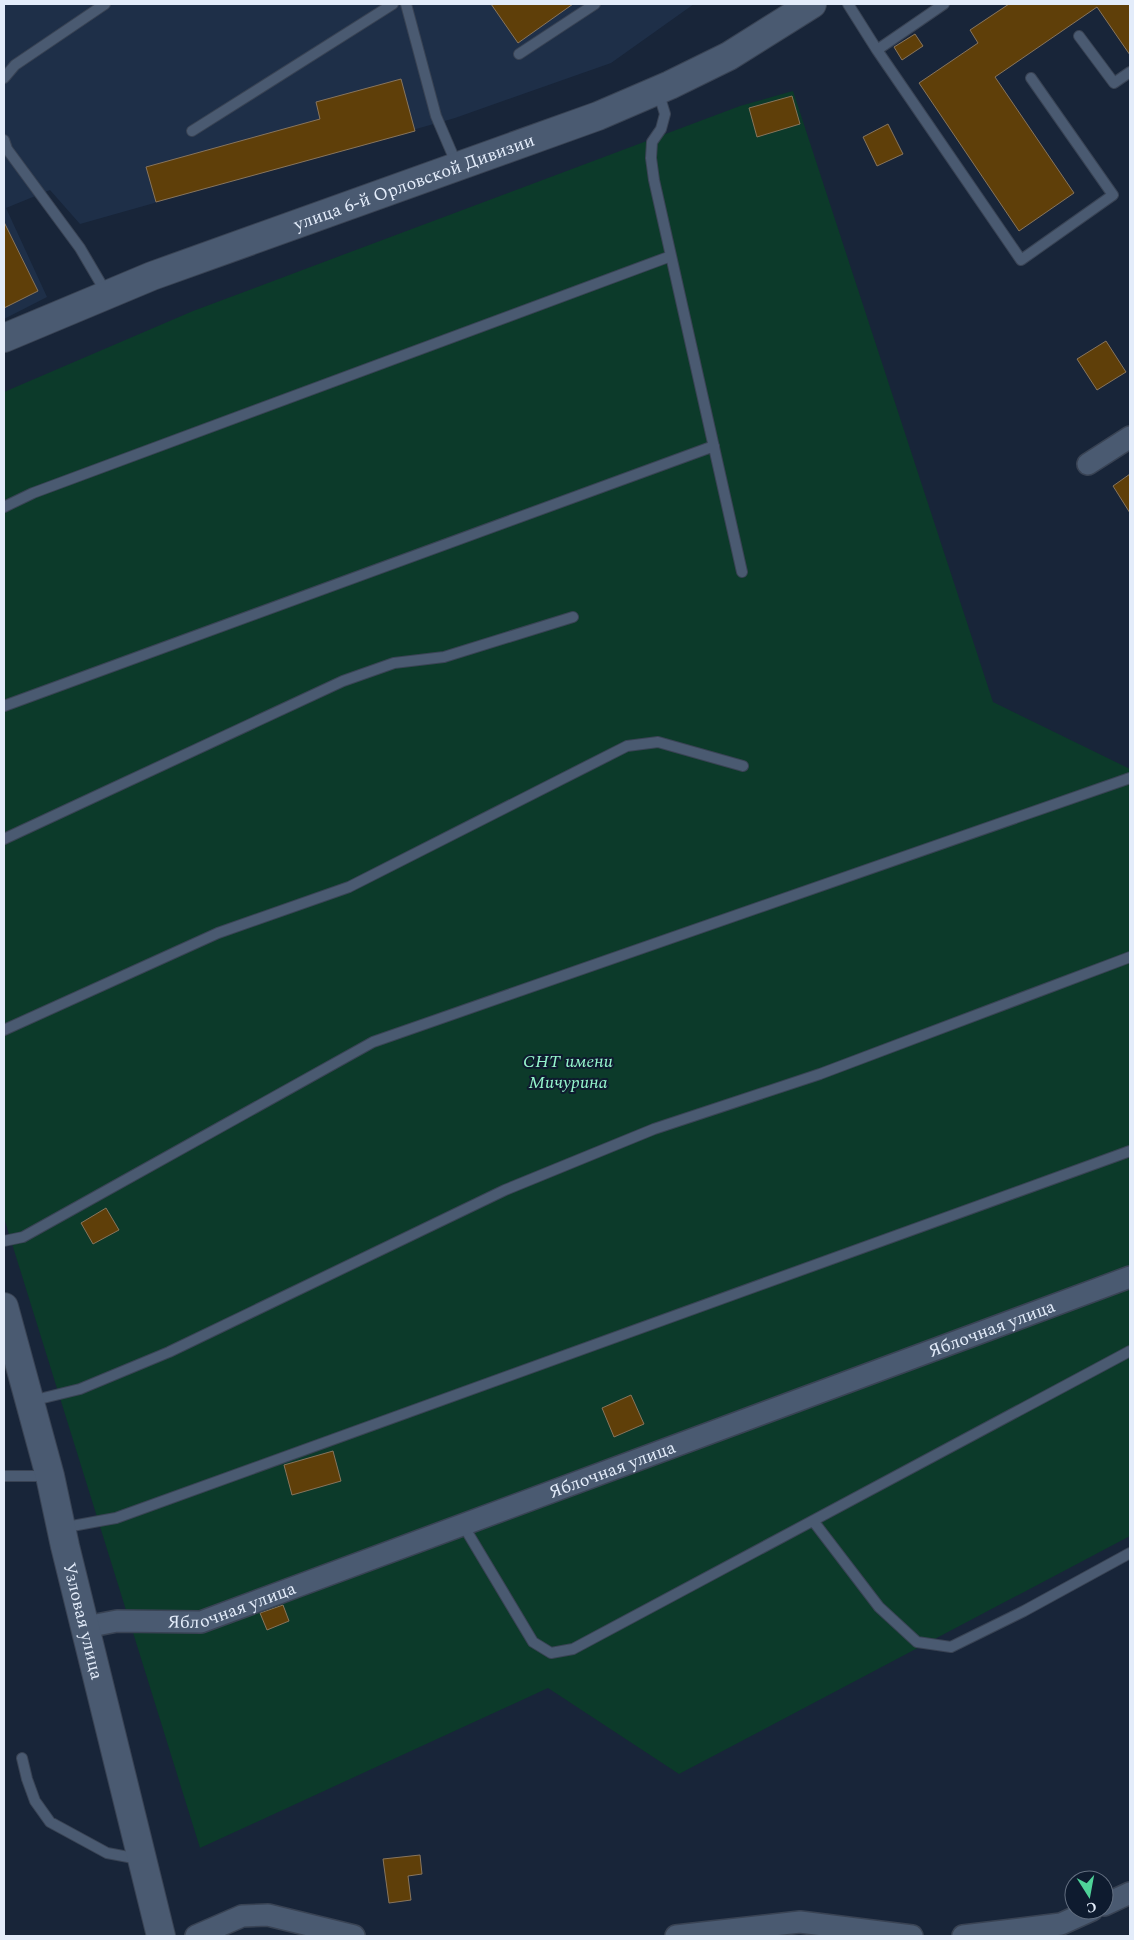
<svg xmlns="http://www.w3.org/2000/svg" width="1134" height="1940" font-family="Spectral,serif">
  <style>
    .built { fill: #1e2f48 }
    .green { fill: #0c3a2a }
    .building { fill: #5f3f09; stroke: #88755d }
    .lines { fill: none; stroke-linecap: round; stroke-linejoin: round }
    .lane-casing { stroke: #394354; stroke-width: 12 }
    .street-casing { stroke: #394354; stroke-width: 24 }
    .secondary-casing { stroke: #394354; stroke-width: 30 }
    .lane { stroke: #4a5a71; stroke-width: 10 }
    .street { stroke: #4a5a71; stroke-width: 21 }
    .secondary { stroke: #4a5a71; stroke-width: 28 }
    .labels { text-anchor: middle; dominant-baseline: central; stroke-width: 4; stroke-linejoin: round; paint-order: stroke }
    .street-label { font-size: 18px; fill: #e3ecfa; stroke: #0e1b2f }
    .park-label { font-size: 18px; font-style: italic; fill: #95f5cc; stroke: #0e1b2f }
  </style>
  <rect width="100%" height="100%" fill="#182539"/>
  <!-- built -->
  <path class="built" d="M4,4H694L611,63L455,118L80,224L50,190L6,208L47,297L4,319Z"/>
  <!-- green -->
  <path class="green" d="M793,91L993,702L1130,769V1536L679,1774L548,1688L200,1848L4,1218V392L193,311L740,106Z"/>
  <!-- building -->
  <path class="building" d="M491,4H573L518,43Z
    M1009,4H1130V55L1097,7L995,77L1074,193L1019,231L919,83L978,43L970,30Z
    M915,34L923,46L902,60L894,47Z
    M401,79L415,131L156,202L146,167L320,119L316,102Z
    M792,96L800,124L757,137L749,108Z
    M888,124L903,154L877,166L863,137Z
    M4,222L38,291L4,308Z
    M1106,341L1126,372L1097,390L1077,359Z
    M1130,474V513L1113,486Z
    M106,1208L119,1230L93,1244L81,1223Z
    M631,1395L644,1424L614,1437L602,1408Z
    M333,1451L341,1481L292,1495L284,1465Z
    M283,1605L289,1621L267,1630L260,1613Z
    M420,1855L422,1874L408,1876L411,1900L389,1903L383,1859Z"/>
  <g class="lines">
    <defs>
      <path id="lane" d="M406,4L436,116L457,165
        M848,4L877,50L1021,260L1113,195L1031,78
        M1079,36L1114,83L1130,72
        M877,50L944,4
        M519,54L595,4
        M4,78L15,65L105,4
        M658,91L665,114L661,129L652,142L651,158L654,180L742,572
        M192,131L393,4
        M4,140L7,149L80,248L107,294
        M4,507L33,493L671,256
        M4,706L714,446
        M4,839L343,681L394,663L444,657L573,617
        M4,1030L218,933L349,887L627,746L658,742L743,766
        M4,1241L23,1237L373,1042L1130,778
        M31,1401L80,1389L169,1352L505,1190L654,1129L820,1074L1130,957
        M4,1476H49
        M814,1522L879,1607L917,1642L951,1647L1024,1611L1130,1553
        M463,1525L533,1642L551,1653L573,1649L1130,1351
        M61,1528L116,1518L1130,1151
        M22,1758L27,1779L35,1801L50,1822L107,1853L139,1859"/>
      <g id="street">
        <path d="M1088,464L1130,437"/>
        <path id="s1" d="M86,1627L117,1621L201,1622L1130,1277"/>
        <path d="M1104,1905L1130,1893"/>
        <path d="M196,1936L242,1916L268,1915L354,1936"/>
        <path d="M676,1936L800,1922L912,1936"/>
        <path d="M963,1936L1061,1924L1092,1910"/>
      </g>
      <g id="secondary">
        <path id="s2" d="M4,338L152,276L598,116L670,85L729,56L812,4"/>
        <path id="s3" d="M4,1307L50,1476L65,1546L161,1936"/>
      </g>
    </defs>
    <!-- lane casing -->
    <use href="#lane" class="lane-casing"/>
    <!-- street casing -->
    <use href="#street" class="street-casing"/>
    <!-- secondary casing -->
    <use href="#secondary" class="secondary-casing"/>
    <!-- lane -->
    <use href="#lane" class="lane"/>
    <!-- street -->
    <use href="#street" class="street"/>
    <!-- secondary -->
    <use href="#secondary" class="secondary"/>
  </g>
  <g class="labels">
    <!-- street labels -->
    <g class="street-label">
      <text stroke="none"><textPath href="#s2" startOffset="439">улица 6-й Орловской Дивизии</textPath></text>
      <text stroke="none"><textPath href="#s1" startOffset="959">Яблочная улица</textPath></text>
      <text stroke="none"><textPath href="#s1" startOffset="554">Яблочная улица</textPath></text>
      <text stroke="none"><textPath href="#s1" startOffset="149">Яблочная улица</textPath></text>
      <text stroke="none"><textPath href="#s3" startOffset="324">Узловая улица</textPath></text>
    </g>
    <!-- park labels -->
    <g class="park-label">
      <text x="568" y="1061">СНТ имени<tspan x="568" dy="21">Мичурина</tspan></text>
    </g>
  </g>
  <!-- border -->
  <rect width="1134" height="1940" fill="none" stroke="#e3ecfa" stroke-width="10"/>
  <!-- north arrow -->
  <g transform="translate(1089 1895) rotate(169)"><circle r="24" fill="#0e1b2f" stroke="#636f80"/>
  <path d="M0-4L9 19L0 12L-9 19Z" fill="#4fd399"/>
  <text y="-8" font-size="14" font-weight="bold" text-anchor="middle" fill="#e3ecfa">С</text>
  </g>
</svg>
